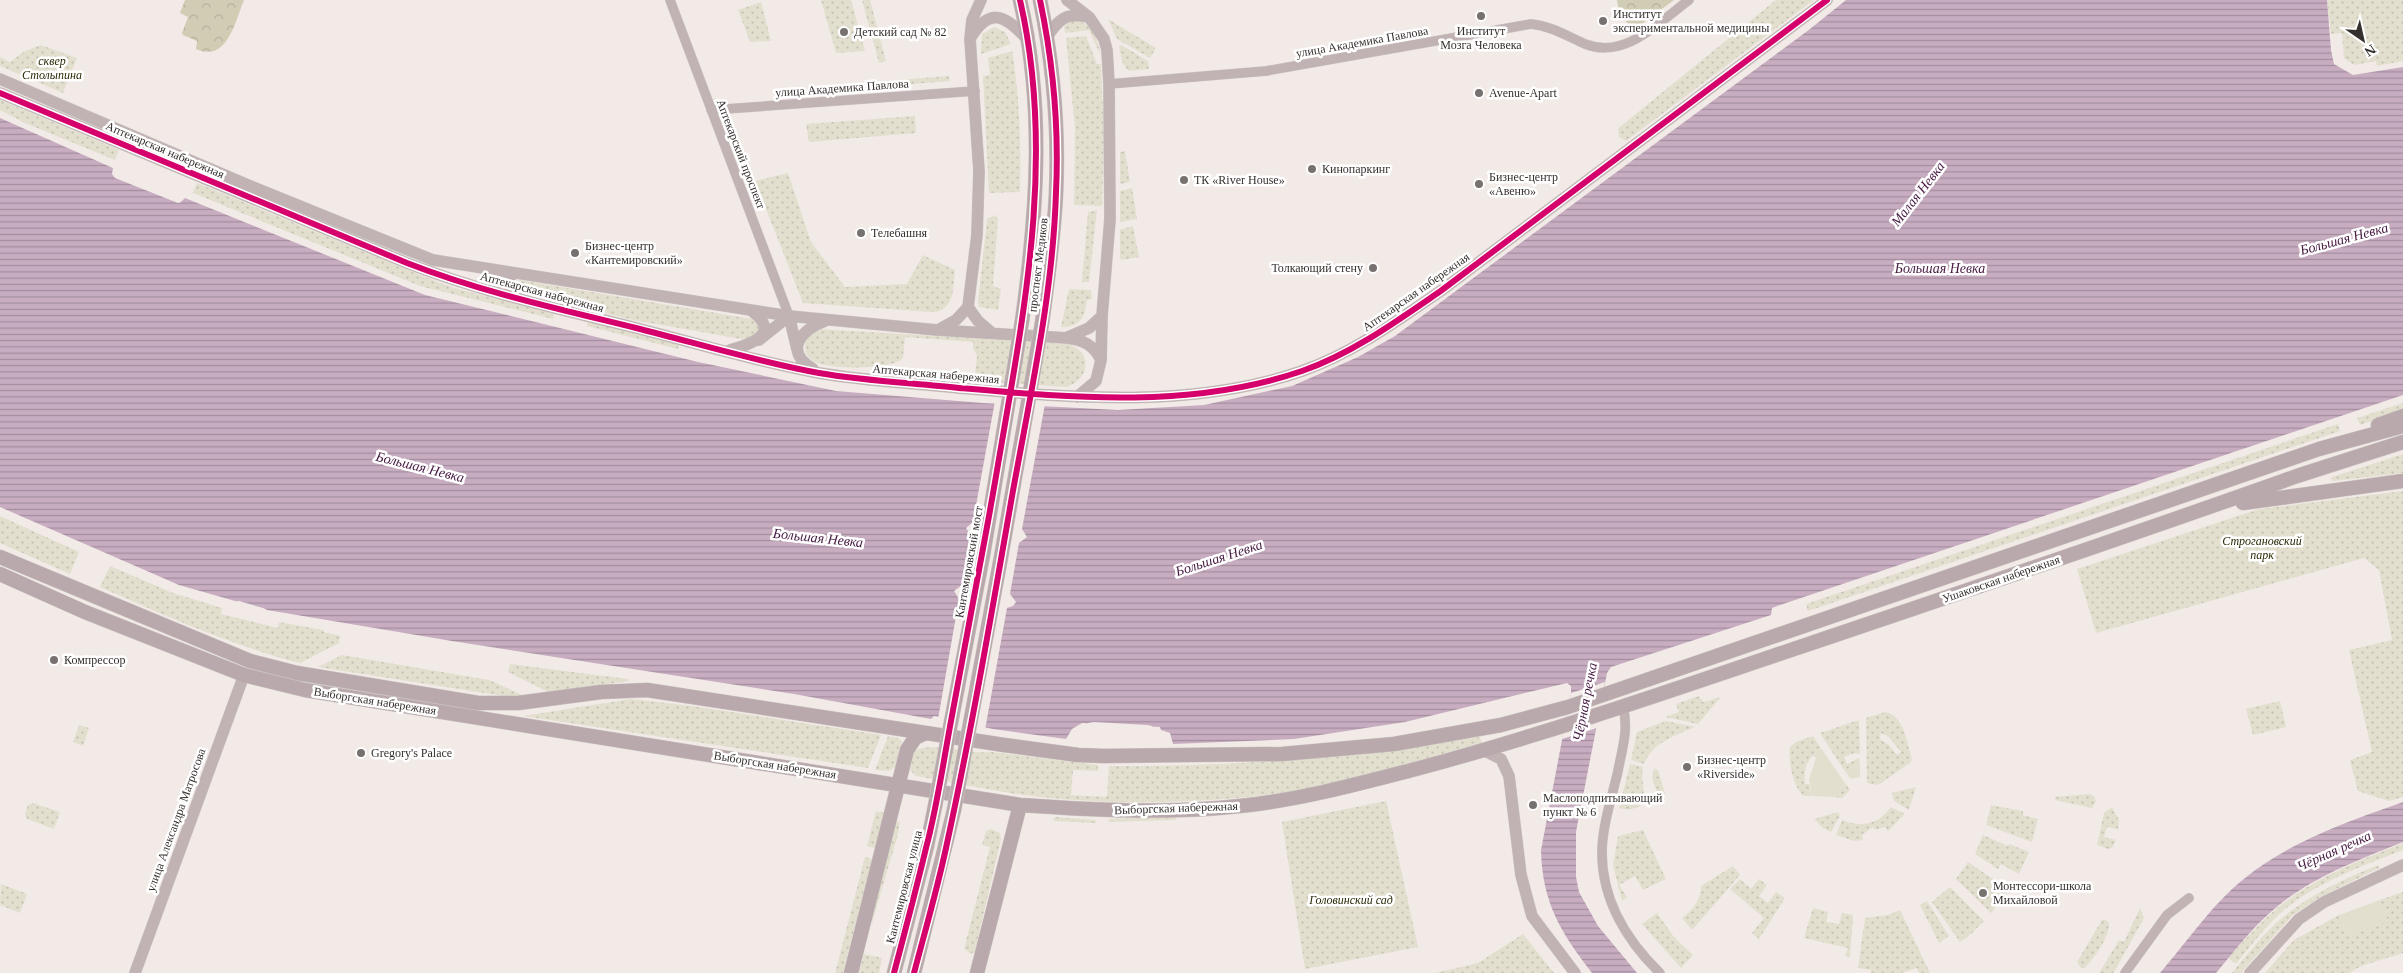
<svg xmlns="http://www.w3.org/2000/svg" width="2403" height="973" font-family="'Times New Roman',serif">
  <style>
    .green { fill: url(#green-dots); fill-rule: evenodd }
    .forest { fill: url(#forest-crowns) }
    .pitch { fill: #e3dfcf }
    .water { fill: url(#water-rules) }
    .pier { fill: #f2eae7 }
    .lines { fill: none; stroke-linecap: round; stroke-linejoin: round }
    .minor-casing { stroke: #cbc6c3; stroke-width: 10 }
    .tertiary-casing { stroke: #cbc6c3; stroke-width: 12 }
    .primary-casing { stroke: #cbc6c3; stroke-width: 15 }
    .minor { stroke: #c1b2b4; stroke-width: 9 }
    .tertiary { stroke: #c1b2b4; stroke-width: 11 }
    .primary { stroke: #baa9ac; stroke-width: 14 }
    .primary-bridge-casing { stroke: #cbc6c3; stroke-width: 15; stroke-linecap: butt }
    .primary-bridge { stroke: #baa9ac; stroke-width: 14 }
    .cycleway-casing { stroke: #fff; stroke-width: 9 }
    .cycleway { stroke: #d6006c; stroke-width: 6 }
    .poi-dot { fill: #77716f; stroke: #fff; stroke-width: 2 }
    .labels { text-anchor: middle; dominant-baseline: central; stroke-width: 5; stroke-linejoin: round; paint-order: stroke }
    .poi-label { font-size: 12px; fill: #35302e; stroke: #fff; text-anchor: start }
    .street-label { font-size: 12px; fill: #35302e; stroke: #fff }
    .park-label { font-size: 12px; font-style: italic; fill: #2c2a06; stroke: #fff }
    .water-label { font-size: 14px; font-style: italic; fill: #471a42; stroke: #fff }
  </style>
  <defs>
    <pattern id="green-dots" width="8" height="8" patternUnits="userSpaceOnUse" patternTransform="scale(1.25)"><rect width="8" height="8" fill="#e3dfcf"/><path d="M2 2h.1M6 6h.1" fill="none" stroke="#c3c0b2" stroke-width="1.8" stroke-linecap="round"/></pattern>
    <pattern id="forest-crowns" width="20" height="18" patternUnits="userSpaceOnUse" patternTransform="scale(1.25)"><rect width="20" height="18" fill="#d1cdb4"/><path d="M2 6a3 3 0 1 1 6 0M12 15a3 3 0 1 1 6 0" fill="none" stroke="#b4b09b"/></pattern>
    <pattern id="water-rules" width="6" height="5" patternUnits="userSpaceOnUse" patternTransform="scale(1.25)"><rect width="6" height="5" fill="#c8adc1"/><path d="M0 2.5h6" fill="none" stroke="#a38d9d"/></pattern>
  </defs>
  <rect width="100%" height="100%" fill="#f2eae7"/>
  <!-- green -->
  <path class="green" d="M821,0H851L865,51L836,53Z
    M862,0H870L886,61L879,63Z
    M1776,0H1814L1626,141L1619,137L1618,129L1621,126Z
    M2327,0H2403V61L2377,66L2376,61L2354,65L2344,58L2342,33L2331,34Z
    M761,2L771,41L750,42L738,10Z
    M1108,19L1156,48L1150,58L1117,39Z
    M1074,20C1092,22 1098,40 1101,56L1089,30L1065,33L1064,26Z
    M994,27L1005,32L1011,44L981,54L982,34Z
    M1086,36L1097,64H1101L1104,138L1102,206L1074,205L1075,128L1066,38Z
    M41,45L77,58L63,93L0,66V57L10,62L25,51Z
    M1121,45L1148,61L1149,69L1129,71C1121,64 1121,56 1119,46Z
    M1012,51C1020,98 1021,144 1020,192L989,193L983,76L990,75L988,58Z
    M949,76L950,81L885,86L884,81Z
    M0,100L119,150L115,160L25,123L0,110Z
    M915,116L916,133L809,142L806,124Z
    M1125,151L1130,182L1120,184V152Z
    M788,173L811,242L845,287L907,284L923,255L955,270C953,287 955,312 932,312L803,303L755,181Z
    M197,183L425,277L454,288L554,314L553,319L420,286L193,193Z
    M1132,188L1137,219L1120,222V191Z
    M1097,210L1089,282H1082L1088,212Z
    M995,215L998,219L993,286L1001,289L998,310L979,307L978,302L987,219Z
    M1133,226L1139,257L1122,260L1120,258V230Z
    M520,280L752,319L759,324L760,332L747,340L633,320L516,291L514,289V283Z
    M1069,289L1091,290L1092,299L1087,300C1085,318 1080,327 1061,327Z
    M588,322L679,345L678,349L587,326Z
    M819,329L1067,344C1093,350 1091,380 1066,387L979,381L975,375L977,356L973,348V342L905,337L903,358C895,370 826,370 813,361C807,357 805,352 805,345L809,334Z
    M2403,403V410L2360,425L2357,418Z
    M2338,424L2340,431L1808,611L1806,604Z
    M2403,454V473L2333,481L2331,479L2332,477Z
    M2403,491V797L2389,801L2358,791L2350,760L2372,752L2349,650L2392,640L2379,570L2364,558L2096,633L2077,569L2259,509Z
    M0,516L79,552L70,574L0,543Z
    M110,566L173,593L222,608L221,614L278,628L279,622L323,630L324,632L340,636L339,643L300,663C230,645 166,616 100,587Z
    M342,655L489,680L527,697H510L318,667Z
    M510,664L628,679L629,681L550,693L508,672Z
    M1699,696L1703,702L1721,697L1698,724L1665,717L1679,712L1676,704Z
    M631,699L692,706L881,735L868,768L523,716Z
    M2280,701L2286,727L2253,735L2246,709Z
    M1885,712C1904,715 1907,743 1912,759L1910,763L1878,785L1867,783L1866,718ZM1881,733L1889,737L1901,752L1897,755L1889,745L1880,739Z
    M1859,720L1860,754L1854,753L1844,757L1847,764L1859,758L1860,765L1844,770L1820,733Z
    M1666,721L1695,727C1674,736 1653,742 1644,764L1631,760L1637,732Z
    M79,725L89,728L83,746L73,742Z
    M888,736L898,738L902,741L895,767L889,771L875,770Z
    M1813,736L1821,748C1808,758 1803,767 1805,784H1809L1812,796H1804C1793,788 1788,761 1790,747L1796,742Z
    M1480,737L1482,743C1408,763 1334,788 1258,796C1181,804 1101,805 1024,795C988,790 952,782 916,776L910,770L914,752C924,740 974,755 992,752L1098,765V771L1073,770L1071,795L1107,797L1109,766C1234,767 1357,757 1480,737Z
    M1630,764L1643,767C1640,780 1646,791 1644,803C1637,809 1628,811 1619,808Z
    M1654,769L1658,770L1665,794L1659,798L1652,778Z
    M1845,783L1850,790L1842,798L1835,797Z
    M1916,787L1909,810L1894,801L1892,793Z
    M2089,794L2094,796L2096,801L2092,808L2055,800V797Z
    M1386,801L1418,947L1305,969L1282,822Z
    M33,803L60,812L54,829L27,819L25,814L28,805Z
    M1991,805L2023,811V815L2038,819L2032,842L1986,825Z
    M1891,807L1905,814L1888,831L1885,827L1875,830L1873,827L1862,835L1863,840L1854,841L1836,835L1842,820C1862,828 1879,824 1891,807Z
    M2112,807L2119,820L2118,829L2107,827L2104,837L2116,840L2112,848L2108,849L2097,845L2104,813Z
    M876,811L884,813L875,848L867,846Z
    M1838,812L1840,816L1831,832L1823,828L1814,819Z
    M1176,816V820L1108,822L1109,819Z
    M1055,817L1096,820V823L1053,821Z
    M900,821L898,834L872,923L871,918L896,823Z
    M991,829L1000,833L1001,839L975,951L971,954L964,949L990,847L982,845L986,831Z
    M1643,830L1666,879L1643,890L1635,876L1619,885L1627,897L1622,901L1613,865L1618,836Z
    M1983,835L2008,846L2009,844L2029,852L2019,874L2001,864L1998,869L1975,854Z
    M2403,843V850C2362,866 2318,882 2284,910C2266,925 2251,946 2236,964L2228,958C2245,940 2261,921 2280,906C2316,877 2361,860 2403,843Z
    M865,857L872,859L843,973H835Z
    M1968,862L2009,890L1991,913L1956,879Z
    M2378,865L2379,868L2320,897L2293,915L2241,973H2232C2242,960 2253,947 2264,935C2295,902 2336,882 2378,865Z
    M1733,866L1740,875L1692,930L1682,918C1693,910 1701,900 1701,886Z
    M1740,879L1751,889L1759,879L1767,885L1759,896L1768,903L1776,892L1785,898L1759,939L1752,933L1764,918L1730,889Z
    M1,884L27,894L20,913L0,905Z
    M1950,887L1984,921L1971,934L1960,942L1932,902Z
    M2403,892V953L2361,966L2349,973H2265L2294,940L2339,915L2347,936L2388,921L2380,900Z
    M1927,901L1949,936L1939,943L1920,905Z
    M1813,908L1828,912L1826,922L1839,924L1842,913L1853,915L1850,957L1845,956L1848,948L1804,938Z
    M2140,908L2144,918L2117,967L2113,973H2099L2119,940L2124,942Z
    M1900,910L1930,973H1919L1917,968L1901,973H1871V970L1858,968L1865,918L1888,915Z
    M1657,913L1674,937L1693,955L1681,968L1642,924Z
    M2102,920H2106L2109,923C2109,939 2095,956 2085,968H2081L2077,962Z
    M1523,934L1554,973H1435L1478,963Z
    M864,954L882,958L879,973H859Z"/>
  <!-- forest -->
  <path class="forest" d="M185,0H244C235,22 227,63 196,49L197,41L183,35L182,33L188,17L180,13Z
    M1617,0H1674L1635,29C1623,21 1619,14 1617,0Z"/>
  <!-- pitch -->
  <path class="pitch" d="M1821,748L1845,783L1835,797L1812,796L1809,779L1816,758L1812,755Z
    M1860,765V777L1851,779L1844,770Z
    M2380,900L2388,921L2347,936L2339,915Z"/>
  <!-- water -->
  <path class="water" d="M1846,0H2327L2331,50L2334,64L2353,75L2403,67V395L1777,606L1772,608L1771,615L1611,667L1607,673L1576,832V877L1579,892L1598,926L1637,973H1592C1561,933 1542,902 1541,850L1571,693V686L1567,683L1405,722L1294,739L1173,744L1170,733L1161,730L1160,727L1082,723L1072,729L1066,739L993,729L983,727L980,724L934,716L931,719L794,694L452,641L267,610L179,585L0,507V118L113,168L112,174L115,178L178,203L181,202L185,198L425,295L698,362L836,391L983,403L1118,410L1204,405L1292,386L1358,357L1395,336L1810,29Z
    M2403,802V842C2361,859 2315,876 2279,905C2255,924 2236,949 2216,973H2160C2187,942 2212,904 2245,878C2291,841 2347,822 2403,802Z"/>
  <!-- pier -->
  <path class="pier" d="M995,401L1045,404L1022,529L1027,537L1019,543L1010,594L1016,602L1013,606L1007,608L985,730L979,727L938,719L959,599L954,591L962,585L971,536L966,528L973,522Z
    M239,601L263,608L267,610V613L239,604H232L233,602Z
    M1605,682L1597,728L1562,739L1571,693Z
    M1094,722L1147,725L1152,726V729L1088,725V723Z"/>
  <g class="lines">
    <defs>
      <path id="minor" d="M670,0L789,316
        M1109,84L1266,71L1531,24C1551,26 1567,36 1585,44C1625,60 1659,22 1689,0
        M711,110L975,91
        M1623,707C1629,729 1622,749 1618,771C1612,797 1602,826 1602,853C1602,900 1627,941 1660,973
        M2125,973L2167,915L2189,898"/>
      <path id="tertiary" d="M1067,0L1089,17L1104,39L1107,50L1109,84L1110,219L1102,316L1101,360L1096,381L1077,397
        M971,37C991,5 1007,17 1028,40
        M1047,37C1058,20 1066,12 1087,17
        M0,79L248,185L433,260L789,316L937,330L1067,338C1083,340 1094,345 1101,360
        M0,93L407,263C481,292 559,309 636,328C696,343 758,362 819,373C865,381 913,383 959,388C1073,398 1192,409 1302,371C1353,353 1397,321 1442,290L1827,0
        M509,296L503,284L514,273
        M968,307L978,321L992,333
        M789,316L797,349
        M938,330L956,320L968,307L977,235L979,171L970,39L972,20L981,0
        M1068,337L1089,328L1102,316
        M759,340L789,316
        M730,350C749,345 782,334 753,312
        M813,369C783,351 801,330 825,321
        M1485,751L1501,759L1509,776L1521,875L1532,916L1575,973
        M135,973L244,675
        M2250,973L2299,919L2324,902L2403,865"/>
      <path id="primary" d="M1020,0C1045,107 1037,213 1022,321
        M1040,0C1053,63 1059,130 1056,194C1054,237 1048,280 1042,323
        M2378,425L2403,416
        M2243,503L2403,481
        M0,557L250,661L297,673L478,703H518L601,692L647,690L1004,745L1078,755L1104,756L1282,754L1394,744L1501,725L1568,707L2319,449L2403,426
        M0,574L85,612L244,675L305,690L1020,805C1093,810 1166,814 1240,806C1299,800 1358,784 1416,769C1543,735 1667,692 1791,650C1960,593 2129,536 2297,476L2403,442
        M851,973L907,750L915,738L926,733
        M894,973L927,846L935,806
        M914,973L954,810
        M977,973L1020,805"/>
    </defs>
    <!-- minor casing -->
    <use href="#minor" class="minor-casing"/>
    <!-- tertiary casing -->
    <use href="#tertiary" class="tertiary-casing"/>
    <!-- primary casing -->
    <use href="#primary" class="primary-casing"/>
    <!-- minor -->
    <use href="#minor" class="minor"/>
    <!-- tertiary -->
    <use href="#tertiary" class="tertiary"/>
    <!-- primary -->
    <use href="#primary" class="primary"/>
    <defs>
      <path id="primary-bridge" d="M935,806L983,555L1022,321
        M954,810L1001,557L1042,323"/>
    </defs>
    <!-- primary-bridge casing -->
    <use href="#primary-bridge" class="primary-bridge-casing"/>
    <!-- primary-bridge -->
    <use href="#primary-bridge" class="primary-bridge"/>
    <defs>
      <path id="cycleway" d="M0,93L407,263C481,292 559,309 636,328C696,343 758,362 819,373C865,381 913,383 959,388C1073,398 1192,409 1302,371C1353,353 1397,321 1442,290L1827,0
        M894,973C905,931 916,890 926,848C937,807 943,764 951,721C966,642 981,562 995,482C1022,322 1057,161 1020,0
        M914,973C925,931 937,890 946,848C971,733 991,617 1011,502C1029,400 1053,296 1056,192C1059,129 1053,62 1040,0"/>
    </defs>
    <!-- cycleway casing -->
    <use href="#cycleway" class="cycleway-casing"/>
    <!-- cycleway -->
    <use href="#cycleway" class="cycleway"/>
  </g>
  <!-- markers -->
  <g class="poi-dot">
    <circle cx="1481" cy="16" r="5"/>
    <circle cx="1603" cy="21" r="5"/>
    <circle cx="844" cy="32" r="5"/>
    <circle cx="1479" cy="93" r="5"/>
    <circle cx="1312" cy="169" r="5"/>
    <circle cx="1184" cy="180" r="5"/>
    <circle cx="1479" cy="184" r="5"/>
    <circle cx="861" cy="233" r="5"/>
    <circle cx="575" cy="253" r="5"/>
    <circle cx="1373" cy="268" r="5"/>
    <circle cx="54" cy="660" r="5"/>
    <circle cx="361" cy="753" r="5"/>
    <circle cx="1687" cy="767" r="5"/>
    <circle cx="1533" cy="805" r="5"/>
    <circle cx="1983" cy="893" r="5"/>
  </g>
  <g class="labels">
    <!-- poi labels -->
    <g class="poi-label">
      <text x="1613" y="14">Институт<tspan x="1613" dy="14">экспериментальной медицины</tspan></text>
      <text x="1481" y="31" text-anchor="middle">Институт<tspan x="1481" dy="14">Мозга Человека</tspan></text>
      <text x="854" y="32">Детский сад № 82</text>
      <text x="1489" y="93">Avenue-Apart</text>
      <text x="1322" y="169">Кинопаркинг</text>
      <text x="1489" y="177">Бизнес-центр<tspan x="1489" dy="14">«Авеню»</tspan></text>
      <text x="1194" y="180">ТК «River House»</text>
      <text x="871" y="233">Телебашня</text>
      <text x="585" y="246">Бизнес-центр<tspan x="585" dy="14">«Кантемировский»</tspan></text>
      <text x="1363" y="268" text-anchor="end">Толкающий стену</text>
      <text x="64" y="660">Компрессор</text>
      <text x="371" y="753">Gregory's Palace</text>
      <text x="1697" y="760">Бизнес-центр<tspan x="1697" dy="14">«Riverside»</tspan></text>
      <text x="1543" y="798">Маслоподпитывающий<tspan x="1543" dy="14">пункт № 6</tspan></text>
      <text x="1993" y="886">Монтессори-школа<tspan x="1993" dy="14">Михайловой</tspan></text>
    </g>
    <!-- street labels -->
    <g class="street-label">
      <text transform="translate(1362 42) rotate(-10)">улица Академика Павлова</text>
      <text transform="translate(842 88) rotate(-4)">улица Академика Павлова</text>
      <text transform="translate(165 150) rotate(23)">Аптекарская набережная</text>
      <text transform="translate(741 154) rotate(69)">Аптекарский проспект</text>
      <text transform="translate(1038 265) rotate(-83)">проспект Медиков</text>
      <text transform="translate(542 292) rotate(15)">Аптекарская набережная</text>
      <text transform="translate(1416 292) rotate(-35)">Аптекарская набережная</text>
      <text transform="translate(936 374) rotate(5)">Аптекарская набережная</text>
      <text transform="translate(969 562) rotate(-80)">Кантемировский мост</text>
      <text transform="translate(2001 579) rotate(-19)">Ушаковская набережная</text>
      <text transform="translate(375 701) rotate(9)">Выборгская набережная</text>
      <text transform="translate(775 765) rotate(9)">Выборгская набережная</text>
      <text transform="translate(1176 808) rotate(-2)">Выборгская набережная</text>
      <text transform="translate(176 820) rotate(-70)">улица Александра Матросова</text>
      <text transform="translate(904 887) rotate(-76)">Кантемировская улица</text>
    </g>
    <!-- park labels -->
    <g class="park-label">
      <text x="52" y="61">сквер<tspan x="52" dy="14">Столыпина</tspan></text>
      <text x="2262" y="541">Строгановский<tspan x="2262" dy="14">парк</tspan></text>
      <text x="1351" y="900">Головинский сад</text>
    </g>
    <!-- water labels -->
    <g class="water-label">
      <text transform="translate(1918 194) rotate(-52)">Малая Невка</text>
      <text transform="translate(2344 239) rotate(-15)">Большая Невка</text>
      <text x="1940" y="268">Большая Невка</text>
      <text transform="translate(420 467) rotate(14)">Большая Невка</text>
      <text transform="translate(818 538) rotate(6)">Большая Невка</text>
      <text transform="translate(1219 558) rotate(-18)">Большая Невка</text>
      <text transform="translate(1585 702) rotate(-79)">Чёрная речка</text>
      <text transform="translate(2334 851) rotate(-24)">Чёрная речка</text>
    </g>
  </g>
  <!-- north arrow -->
  <g transform="translate(2363 40) rotate(146)" stroke="#ffffff" stroke-width="4" paint-order="stroke">
  <path d="M0-4L9 19L0 12L-9 19Z" fill="#35302e"/>
  <text y="-8" font-size="14" font-weight="bold" text-anchor="middle" fill="#35302e">N</text>
  </g>
</svg>
